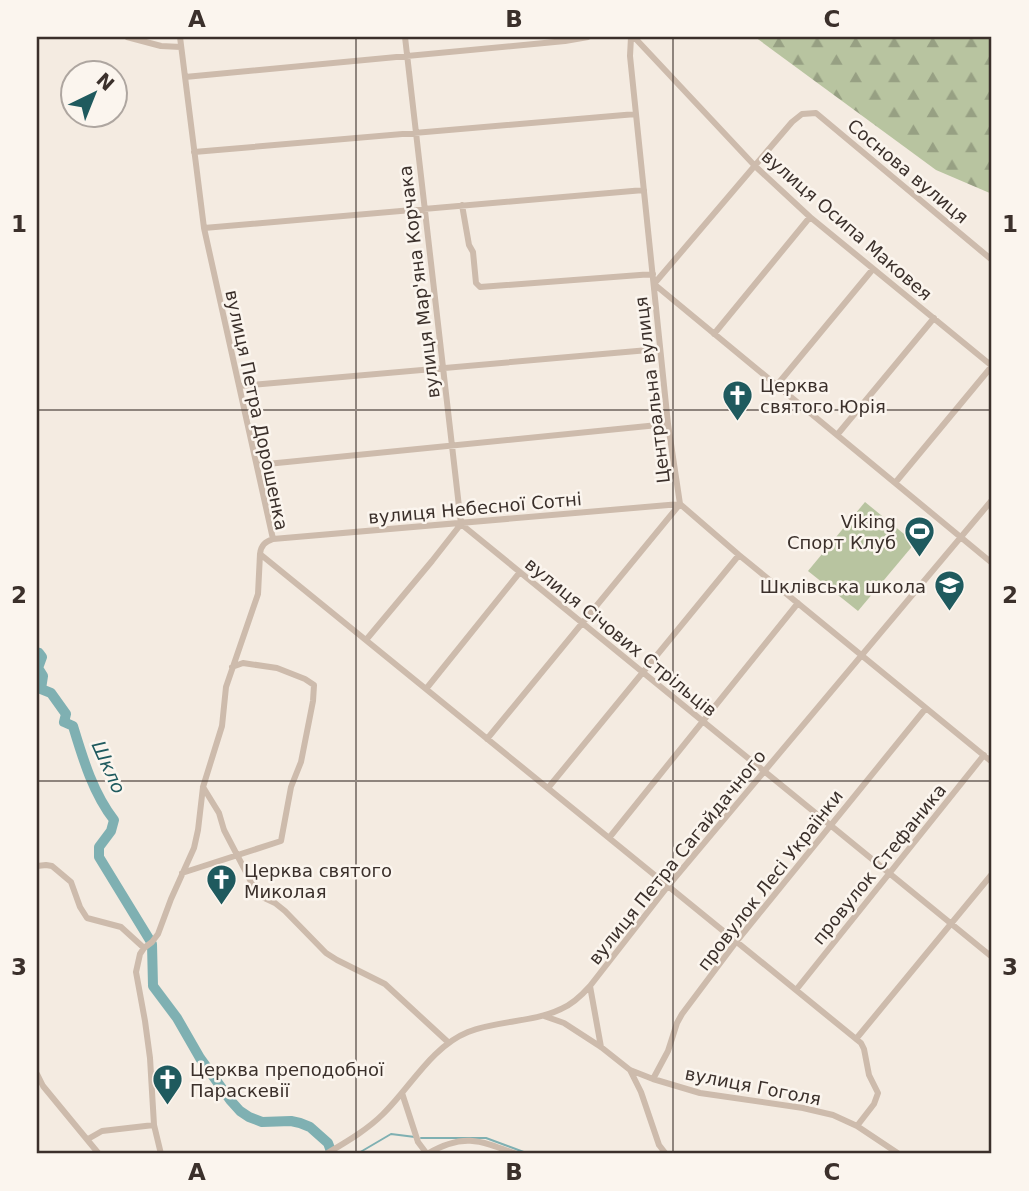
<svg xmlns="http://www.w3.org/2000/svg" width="1029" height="1191" font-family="'DejaVu Sans',sans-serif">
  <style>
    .forest { fill: url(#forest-firs) }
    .garden { fill: #b8c4a0 }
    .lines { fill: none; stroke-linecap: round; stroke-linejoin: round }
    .stream { stroke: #7fb0b2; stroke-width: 2 }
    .river { stroke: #7fb0b2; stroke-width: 10 }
    .minor { stroke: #cdbbac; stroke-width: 6 }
    .grid { fill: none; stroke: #3b302b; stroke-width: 2; stroke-opacity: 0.55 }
    .labels { text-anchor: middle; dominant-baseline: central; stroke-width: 5; stroke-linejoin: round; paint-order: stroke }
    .street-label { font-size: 18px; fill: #3b302b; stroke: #fbf5ee }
    .poi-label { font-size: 18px; fill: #3b302b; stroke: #fbf5ee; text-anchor: start }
    .water-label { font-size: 19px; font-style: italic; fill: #1f5a5e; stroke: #fbf5ee }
    .neatline { fill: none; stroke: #3b302b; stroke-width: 2.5 }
    .grid-label { font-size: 23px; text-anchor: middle; font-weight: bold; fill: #3b302b }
  </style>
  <defs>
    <pattern id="forest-firs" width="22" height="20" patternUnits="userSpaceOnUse" patternTransform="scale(1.75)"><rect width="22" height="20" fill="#b8c4a0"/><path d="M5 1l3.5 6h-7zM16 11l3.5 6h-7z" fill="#97a083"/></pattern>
  </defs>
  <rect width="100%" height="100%" fill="#f4ebe1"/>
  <!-- forest -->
  <path class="forest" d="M755,37H992V194L936,170Z"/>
  <!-- garden -->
  <path class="garden" d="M865,502L915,543L858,611L808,571Z"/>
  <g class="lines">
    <!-- stream -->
    <path class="stream" d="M421,1138H486L529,1154
      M357,1154L391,1134L415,1137"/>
    <!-- river -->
    <path class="river" d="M37,654L39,653L42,657L38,668L43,676L41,689L51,693L66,714L64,722L73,726C83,759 93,793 114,820L111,831L99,847V857L151,942
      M152,944L153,986L177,1018L200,1058L231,1101L240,1111L249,1117L262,1122L291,1121L300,1123L310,1127L328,1143L332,1154"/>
    <!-- minor -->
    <path class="minor" d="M127,37L161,46L181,47
      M180,37L204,228L273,539C265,542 261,545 260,554L861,1043L864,1049L869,1075L878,1093L874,1104L857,1126
      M405,37L461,524
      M631,37L630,56L668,424L680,504L739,555L992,762
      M634,37L755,166L810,217L992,366L895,483
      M185,77L565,41L588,37
      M194,152L636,114
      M462,205L469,245L473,252L476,283L480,287L653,274
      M204,228L644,190
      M992,260L816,113L802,114L792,122L654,284L992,563
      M714,334L810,217
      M777,385L873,269
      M239,386L660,349
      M837,435L934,318
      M257,465L668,424
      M461,524L992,957
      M273,539L680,504
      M366,640L432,561L461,524
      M426,689L520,572
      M487,739L680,504
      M203,787L219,813L224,830L258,895L275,903L285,911L326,953L337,960L385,984L449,1043
      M548,788L739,555
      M609,838L798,603
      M37,866L46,865L52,866L71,882L80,907L87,918L121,927L144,948
      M182,873L281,841L291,787L301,762L313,701L314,685L305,679L277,668L243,663L232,667
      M590,986L601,1047
      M796,990L984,755
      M544,1016L564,1023L601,1047L630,1070L653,1079L700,1093L803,1108L833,1115L857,1126L899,1154
      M856,1039L992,874
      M630,1070L641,1092L659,1145L666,1154
      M37,1074L43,1086L99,1154
      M653,1079L668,1051L677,1023L682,1014L736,942L926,708
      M402,1093L418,1142L427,1154
      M88,1139L102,1131L154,1125
      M161,1154L154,1125L150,1058L145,1021L136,972L140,954L144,948L152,942L158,934L171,899L194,848L198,830L203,787L222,726L226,687L258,594L260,554
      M326,1154C346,1142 367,1130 383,1114C410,1088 431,1047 468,1032C497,1020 532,1023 561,1009C573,1004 582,995 590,986L668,886L992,500
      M427,1154C463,1133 479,1140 516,1154"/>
  </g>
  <!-- grid -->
  <path class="grid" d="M356,37V1154M673,37V1154M37,410H992M37,781H992"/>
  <!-- icons -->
  <defs>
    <symbol id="church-pin" viewBox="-11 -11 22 30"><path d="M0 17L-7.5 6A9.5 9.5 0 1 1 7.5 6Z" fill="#1f5a5e" stroke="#fbf5ee"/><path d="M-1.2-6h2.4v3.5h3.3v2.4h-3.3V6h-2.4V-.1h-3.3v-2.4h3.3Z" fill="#fff"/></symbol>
    <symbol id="stadium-pin" viewBox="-11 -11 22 30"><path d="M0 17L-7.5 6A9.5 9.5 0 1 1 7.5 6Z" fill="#1f5a5e" stroke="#fbf5ee"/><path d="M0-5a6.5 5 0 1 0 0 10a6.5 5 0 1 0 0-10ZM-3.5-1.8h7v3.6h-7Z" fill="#fff"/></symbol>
    <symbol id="school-pin" viewBox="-11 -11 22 30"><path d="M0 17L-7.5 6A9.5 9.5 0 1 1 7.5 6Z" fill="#1f5a5e" stroke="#fbf5ee"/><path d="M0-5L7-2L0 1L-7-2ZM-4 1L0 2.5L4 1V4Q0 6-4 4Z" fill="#fff"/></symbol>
  </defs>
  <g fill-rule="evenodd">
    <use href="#church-pin" x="720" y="378" width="35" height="47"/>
    <use href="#stadium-pin" x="902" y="514" width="35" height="47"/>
    <use href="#school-pin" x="932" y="568" width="35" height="47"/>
    <use href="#church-pin" x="204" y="862" width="35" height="47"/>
    <use href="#church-pin" x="150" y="1062" width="35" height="47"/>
  </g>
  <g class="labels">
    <!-- street labels -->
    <g class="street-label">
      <text transform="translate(908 171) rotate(40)">Соснова вулиця</text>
      <text transform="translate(847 225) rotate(41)">вулиця Осипа Маковея</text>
      <text transform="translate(419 282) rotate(-97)">вулиця Мар'яна Корчака</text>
      <text transform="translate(652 390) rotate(-97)">Центральна вулиця</text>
      <text transform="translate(257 410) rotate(78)">вулиця Петра Дорошенка</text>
      <text transform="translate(475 508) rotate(-5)">вулиця Небесної Сотні</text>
      <text transform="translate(621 637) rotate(39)">вулиця Січових Стрільців</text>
      <text transform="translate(677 857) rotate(-51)">вулиця Петра Сагайдачного</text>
      <text transform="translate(879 864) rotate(-51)">провулок Стефаника</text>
      <text transform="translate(770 880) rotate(-52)">провулок Лесі Українки</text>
      <text transform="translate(753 1086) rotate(11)">вулиця Гоголя</text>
    </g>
    <!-- poi labels -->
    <g class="poi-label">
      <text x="760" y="385">Церква<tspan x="760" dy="21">святого Юрія</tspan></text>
      <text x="896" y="521" text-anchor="end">Viking<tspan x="896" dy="21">Спорт Клуб</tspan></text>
      <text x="926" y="586" text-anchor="end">Шклівська школа</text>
      <text x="244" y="870">Церква святого<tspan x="244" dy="21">Миколая</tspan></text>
      <text x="190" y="1069">Церква преподобної<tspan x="190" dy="21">Параскевії</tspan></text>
    </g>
    <!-- water labels -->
    <g class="water-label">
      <text transform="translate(109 767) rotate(66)">Шкло</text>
    </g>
  </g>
  <!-- border -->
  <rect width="1029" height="1191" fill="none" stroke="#fbf5ee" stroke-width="77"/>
  <!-- north arrow -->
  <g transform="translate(94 94) rotate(43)"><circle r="33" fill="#fbf5ee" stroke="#aea6a0" stroke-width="2"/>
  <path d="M0-5L12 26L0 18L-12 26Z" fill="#1f5a5e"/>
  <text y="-10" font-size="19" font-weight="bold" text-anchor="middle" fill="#3b302b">N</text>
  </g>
  <rect x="38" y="38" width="952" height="1114" class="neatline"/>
  <g class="grid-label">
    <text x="197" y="27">A</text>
    <text x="514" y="27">B</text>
    <text x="832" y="27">C</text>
    <text x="19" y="232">1</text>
    <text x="1010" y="232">1</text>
    <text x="19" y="603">2</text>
    <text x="1010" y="603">2</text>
    <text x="19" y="975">3</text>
    <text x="1010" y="975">3</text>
    <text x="197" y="1180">A</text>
    <text x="514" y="1180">B</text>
    <text x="832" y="1180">C</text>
  </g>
</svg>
